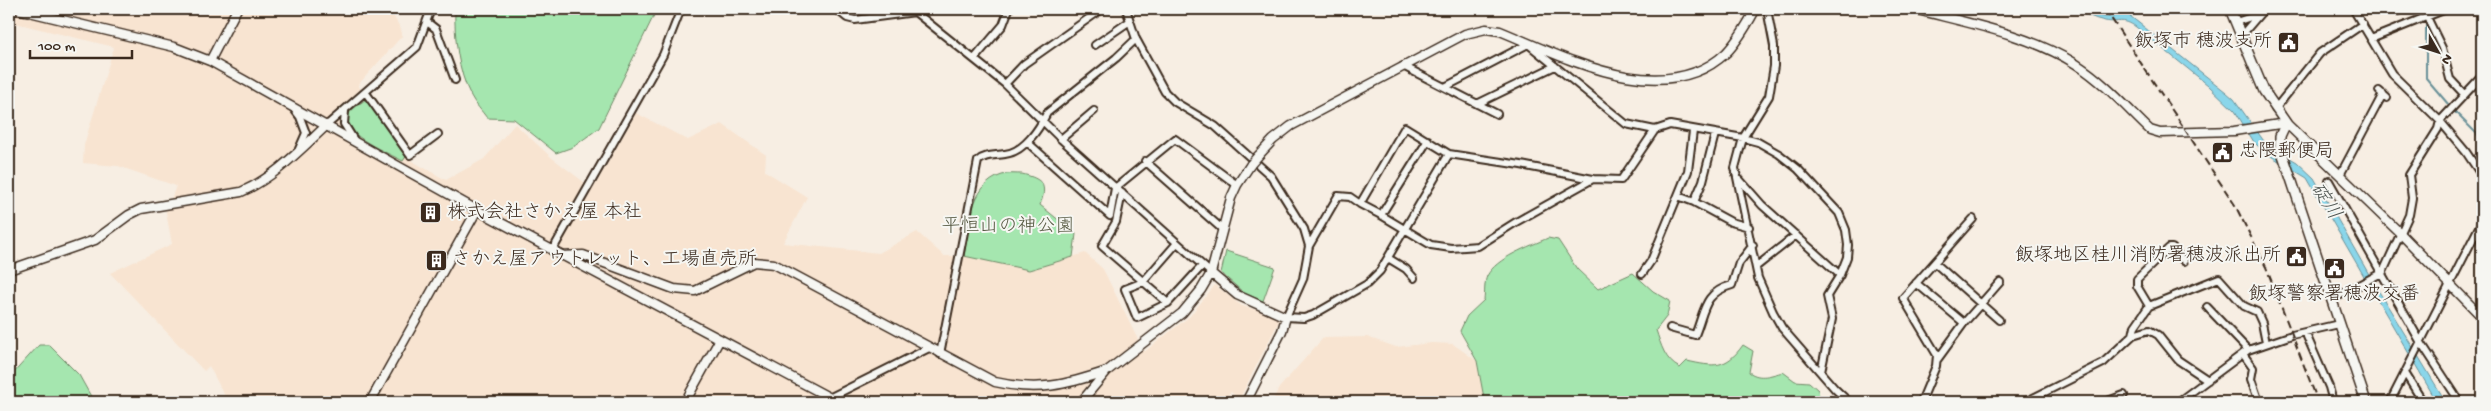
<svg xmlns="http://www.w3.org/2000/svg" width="2491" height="411" font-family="'Gochi Hand','Klee One',sans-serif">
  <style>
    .built { fill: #f8e4d1 }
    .green { fill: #a5e6af; stroke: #708866 }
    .water { fill: #8ad6ea; stroke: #6a9198 }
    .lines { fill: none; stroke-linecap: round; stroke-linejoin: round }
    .stream { stroke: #6a9198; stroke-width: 2 }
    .minor-casing { stroke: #3b2a1e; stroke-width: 10 }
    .tertiary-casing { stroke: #3b2a1e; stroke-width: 11 }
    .secondary-casing { stroke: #3b2a1e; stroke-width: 12 }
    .minor { stroke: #f6f6f2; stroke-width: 6 }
    .tertiary { stroke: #f6f6f2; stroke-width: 8 }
    .secondary { stroke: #f6f6f2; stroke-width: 9 }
    .rail { stroke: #3b2a1e; stroke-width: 2; stroke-dasharray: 8 4; stroke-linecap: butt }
    .tertiary-bridge-casing { stroke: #3b2a1e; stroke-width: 11; stroke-linecap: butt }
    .tertiary-bridge { stroke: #f6f6f2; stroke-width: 8 }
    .labels { text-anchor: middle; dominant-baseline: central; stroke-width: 4; stroke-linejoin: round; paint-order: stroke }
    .poi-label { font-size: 19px; fill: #3b2a1e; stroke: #f6f6f2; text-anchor: start }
    .park-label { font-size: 19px; fill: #565942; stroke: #f6f6f2 }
    .water-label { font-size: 20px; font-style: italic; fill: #4f5551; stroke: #f6f6f2 }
  </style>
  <rect width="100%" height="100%" fill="#f7eee3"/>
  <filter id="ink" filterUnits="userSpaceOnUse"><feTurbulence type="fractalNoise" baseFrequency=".02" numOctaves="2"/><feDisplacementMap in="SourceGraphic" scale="10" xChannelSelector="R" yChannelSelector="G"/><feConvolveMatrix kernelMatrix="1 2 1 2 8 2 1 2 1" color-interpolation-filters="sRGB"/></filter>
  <g filter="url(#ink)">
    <!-- built -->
    <path class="built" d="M9,9H392L391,12L401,29L402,36L358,85L412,161L446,180L484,159L515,124L551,157L593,189L636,113L688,140L722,124L766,155L765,171L807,197L783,243L879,253L917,232L944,256H964L1029,270L1085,253L1103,269L1144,352L1190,316L1215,285L1242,306L1275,315L1279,321L1242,394L1238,399L1231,392L1220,402H228L209,366L204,371L110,273L172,244L166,212L176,186L118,166L83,163L84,145L114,47L11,22L9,24Z
      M1367,337L1396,347L1432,343L1453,344L1477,361L1484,398L1482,402H1272L1279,388L1323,338Z"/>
    <!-- green -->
    <path class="green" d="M455,9H657L599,128L573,147L556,153L514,119L487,118C482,111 475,104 471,96C458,72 454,35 455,9Z
      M366,99L407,155L403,161C390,154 343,135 347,118C349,110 360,104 366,99Z
      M1022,174C1043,179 1048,185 1040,205L1076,234L1073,257L1029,270L964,256C969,229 969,185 1002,175C1008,173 1016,174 1022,174Z
      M1548,238L1558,240L1577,269L1598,289L1633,273L1653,291L1670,301L1667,316L1656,330C1661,345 1665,361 1680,368L1687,361C1714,367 1726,369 1743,345L1753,351L1749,372C1760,380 1771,375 1783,372L1795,381L1809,382L1818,390L1820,402H1482L1484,398L1477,361L1460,331L1467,316L1484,300C1485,293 1484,283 1487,276C1496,258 1530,246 1548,238Z
      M1226,251L1275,267L1263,301L1244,293L1221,273Z
      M39,345H49L79,375L94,402H9V378Z"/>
    <!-- water -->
    <path class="water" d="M2074,9C2086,9 2094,16 2105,17C2114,17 2121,13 2130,16L2226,92L2234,99L2266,144L2297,162L2314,178L2375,285L2446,402H2437L2307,178L2264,152L2254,142L2235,111L2208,85L2136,27C2122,17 2119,24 2105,21C2094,19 2084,13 2074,9Z"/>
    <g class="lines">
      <!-- stream -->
      <path class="stream" d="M2426,22V78L2448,104
        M2453,110L2477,134L2482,144"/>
      <defs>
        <path id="minor" d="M836,9L847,18L855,20L915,12L1005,84L1061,139L1211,273
          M1126,9L1136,39L1165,92L1175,102L1215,126L1271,176L1304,229L1309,246L1303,279L1286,317L1304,318L1313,315L1367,284L1380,271L1449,154L1521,165L1593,179L1621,180L1655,130
          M1767,9L1774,46V66L1769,96L1743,138L1735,168L1758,278L1773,312L1782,328L1835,389L1849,402
          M2353,9L2392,74L2440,121L2466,152L2482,176
          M2397,9L2398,11
          M2423,9L2442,48L2450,79L2464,94
          M427,22L436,29L455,80
          M2236,22L2257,15
          M2243,39L2246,30L2264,9
          M2371,39L2446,9
          M1095,45L1130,21
          M975,58L1003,25L1009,9
          M1403,66L1497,114
          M1005,84L1024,64L1102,9
          M1445,87L1528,44L1626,124L1655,130L1670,125L1743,138L1758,142L1779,154L1798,169L1839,213L1846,230L1848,245L1847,257L1840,275
          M2379,91L2387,98
          M366,93L410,155L438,134
          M1477,104L1555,66
          M294,109L300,117L306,133L299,149
          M2275,109L2320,53L2363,24
          M345,111L344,124L354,140
          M327,125L417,47L431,9
          M1061,139L1094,111
          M1428,140L1381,215L1431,245L1451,248L1478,246L1516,222L1593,179
          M1027,142L1110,216L1115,188L1175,139L1237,185
          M1145,161L1222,229
          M2340,175L2383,94
          M1740,180L1762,205L1840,275L1827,296L1832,319L1821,372
          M2329,181L2420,341L2460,402
          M1122,193L1116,222L1102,246L1168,303
          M1678,196L1694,202L1703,181L1715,134
          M1694,202L1731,222L1749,227
          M1381,215L1360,204L1405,127L1449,154
          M1177,243L1143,282L1125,289L1137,318L1168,303L1202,266
          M1309,246L1338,196L1350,197L1360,204
          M552,251L663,55L681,9
          M1388,258L1406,269L1414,278
          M1935,263L1999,320
          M1757,266L1796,235
          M1642,274L1651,261L1688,171L1693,131
          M1916,283L1964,323L2000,282
          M2331,300L2383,272L2409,215L2412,198L2409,175L2438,129L2440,121L2482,76
          M2149,306L2219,278L2244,306L2257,312L2262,323L2266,343
          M2207,307L2248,350
          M1670,328L1695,335C1705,311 1703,293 1732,285L1739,263L1753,245
          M2305,332L2329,387L2333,402
          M2133,335L2135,326L2149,306L2137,286V279L2169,248H2172L2184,261
          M940,354L978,161C986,154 995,156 1005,154C1024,152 1039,129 1047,113L1116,58L1136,39
          M2243,354L2253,368L2251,379L2259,402
          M1937,360L1964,323
          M2405,373L2423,402
          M829,398L929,348
          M1921,402L1936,366L1937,355L1903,298L1973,219
          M2025,402L2103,363L2133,335L2149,330L2158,335L2178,360L2208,380
          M2105,402L2124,395
          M2178,402L2248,350L2292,335L2339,324
          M2390,402L2482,221"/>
        <path id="tertiary" d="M17,9L174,47L210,61L477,210L838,402
          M1914,9C1967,23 2028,34 2076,64C2104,82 2126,107 2150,130L2160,133L2234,131L2286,123L2401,234L2482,317
          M210,61L237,9
          M1258,156L1273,140L1291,126L1465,34L1486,29L1500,31C1564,57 1664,111 1726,53C1739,40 1747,24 1756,9
          M561,256L583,255L674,289L695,291L754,262L774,264L995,382C1038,392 1066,385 1107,371
          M9,270L95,240L129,215L141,209L241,192C274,178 301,149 327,125
          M1211,273L1237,295L1286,317L1282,331L1246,402
          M370,402L477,210
          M685,402L720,339
          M1081,402L1107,371L1182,313L1201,290L1211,273L1231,198L1237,185L1251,164"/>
        <path id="secondary" d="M2230,9L2264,91L2286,123L2280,136V146L2366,402"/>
      </defs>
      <!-- minor casing -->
      <use href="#minor" class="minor-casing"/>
      <!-- tertiary casing -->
      <use href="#tertiary" class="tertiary-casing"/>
      <!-- secondary casing -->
      <use href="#secondary" class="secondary-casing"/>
      <!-- minor -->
      <use href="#minor" class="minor"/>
      <!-- tertiary -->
      <use href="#tertiary" class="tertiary"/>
      <!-- secondary -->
      <use href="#secondary" class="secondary"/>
      <!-- rail -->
      <path class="rail" d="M2105,9L2235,205L2266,267L2318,402"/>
      <defs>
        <path id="tertiary-bridge" d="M1251,164L1258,156"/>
      </defs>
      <!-- tertiary-bridge casing -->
      <use href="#tertiary-bridge" class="tertiary-bridge-casing"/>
      <!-- tertiary-bridge -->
      <use href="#tertiary-bridge" class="tertiary-bridge"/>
    </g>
  </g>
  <!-- icons -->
  <defs>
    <symbol id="civic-square" viewBox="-11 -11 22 22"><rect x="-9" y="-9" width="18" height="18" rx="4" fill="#3b2a1e" stroke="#f6f6f2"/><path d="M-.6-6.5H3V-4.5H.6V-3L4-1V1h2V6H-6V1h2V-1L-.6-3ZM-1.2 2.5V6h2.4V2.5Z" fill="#fff"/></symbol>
    <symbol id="building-square" viewBox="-11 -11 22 22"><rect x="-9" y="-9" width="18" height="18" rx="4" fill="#3b2a1e" stroke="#f6f6f2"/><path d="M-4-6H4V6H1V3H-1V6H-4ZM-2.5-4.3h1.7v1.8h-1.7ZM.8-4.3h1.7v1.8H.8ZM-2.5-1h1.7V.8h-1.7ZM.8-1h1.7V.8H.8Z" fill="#fff"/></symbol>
  </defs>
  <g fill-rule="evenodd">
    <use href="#civic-square" x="2276" y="30" width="25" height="25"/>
    <use href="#civic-square" x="2210" y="140" width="25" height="25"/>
    <use href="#building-square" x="418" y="200" width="25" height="25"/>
    <use href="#civic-square" x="2284" y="244" width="25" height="25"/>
    <use href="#building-square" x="424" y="248" width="25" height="25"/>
    <use href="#civic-square" x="2322" y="256" width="25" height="25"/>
  </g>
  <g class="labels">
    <!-- poi labels -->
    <g class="poi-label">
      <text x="2272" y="42" text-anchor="end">飯塚市 穂波支所</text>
      <text x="2239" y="152">忠隈郵便局</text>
      <text x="447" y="213">株式会社さかえ屋 本社</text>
      <text x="2281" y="256" text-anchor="end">飯塚地区桂川消防署穂波派出所</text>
      <text x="452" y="260">さかえ屋アウトレット、工場直売所</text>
      <text x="2334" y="295" text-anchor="middle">飯塚警察署穂波交番</text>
    </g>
    <!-- park labels -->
    <g class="park-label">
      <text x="1008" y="227">平恒山の神公園</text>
    </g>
    <!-- water labels -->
    <g class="water-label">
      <text transform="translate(2324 202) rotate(57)">碇川</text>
    </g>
  </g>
  <!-- margin -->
  <rect width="2491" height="411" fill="none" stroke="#f6f6f2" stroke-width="30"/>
  <rect x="15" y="15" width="2461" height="381" fill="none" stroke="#3b2a1e" stroke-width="2" filter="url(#ink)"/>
  <!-- north arrow -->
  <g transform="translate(2438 52) rotate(129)" stroke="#f6f6f2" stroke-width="4" paint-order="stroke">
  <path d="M0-4L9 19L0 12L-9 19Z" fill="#3b2a1e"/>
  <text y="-8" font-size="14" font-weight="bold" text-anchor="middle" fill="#3b2a1e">N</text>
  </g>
  <!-- scale -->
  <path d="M30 50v8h102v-8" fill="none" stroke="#3b2a1e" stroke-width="2.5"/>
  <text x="38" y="50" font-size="15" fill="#3b2a1e" stroke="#f6f6f2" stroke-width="4" paint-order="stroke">100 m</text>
</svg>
